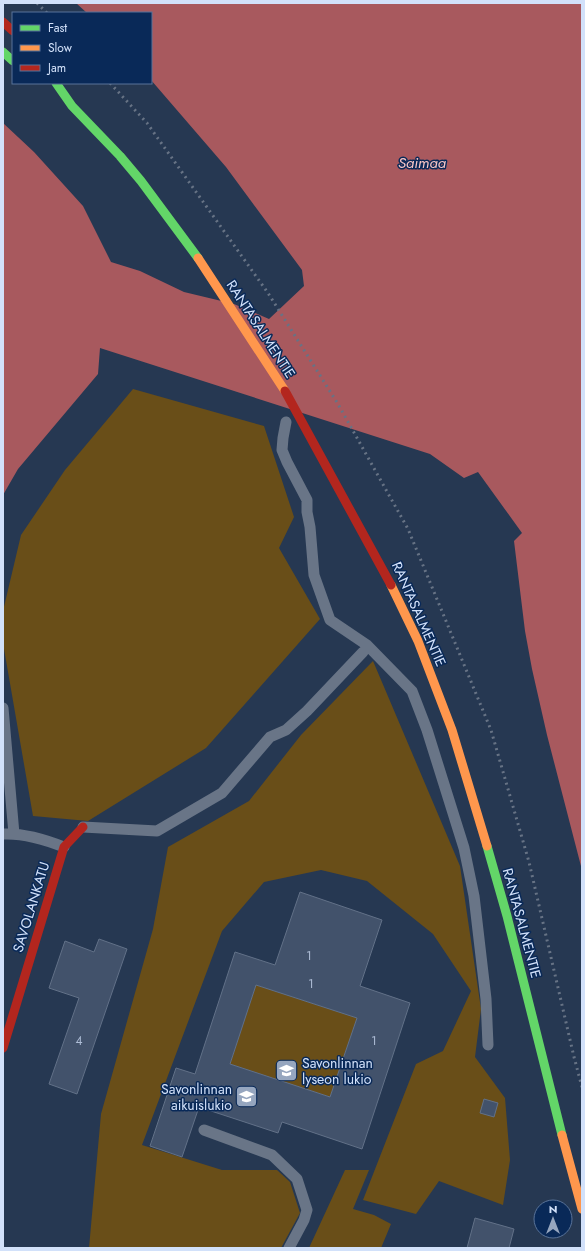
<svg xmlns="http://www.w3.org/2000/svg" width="585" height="1251" font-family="Jost,sans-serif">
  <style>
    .green { fill: #694e18 }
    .water { fill: #a8595e }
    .building { fill: #42526b; stroke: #627188; fill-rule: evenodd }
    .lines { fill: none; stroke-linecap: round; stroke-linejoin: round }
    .lane { stroke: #697587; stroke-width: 11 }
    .fast { stroke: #63d668; stroke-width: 9 }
    .slow { stroke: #ff974d; stroke-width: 9 }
    .jam { stroke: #b3261e; stroke-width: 9 }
    .rail { stroke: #677385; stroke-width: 3; stroke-dasharray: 2 4; stroke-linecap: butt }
    .labels { text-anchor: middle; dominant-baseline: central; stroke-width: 3; stroke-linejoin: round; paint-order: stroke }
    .number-label { font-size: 12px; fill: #aebdd6 }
    .street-label { font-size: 14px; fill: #d2e1fa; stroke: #092958 }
    .poi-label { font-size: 14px; fill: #d2e1fa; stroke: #092958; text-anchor: start }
    .water-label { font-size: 15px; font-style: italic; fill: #f9c6c6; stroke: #092958 }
  </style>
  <rect width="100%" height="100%" fill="#263852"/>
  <!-- green -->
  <path class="green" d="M133,389L264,426L294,517L279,548L320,619L206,748L88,821L33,816L3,643V611L21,535L65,470Z
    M373,661L460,866L481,1009L475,1057L505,1098L510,1160L503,1205L439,1181L416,1214L363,1200L416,1064L443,1051L471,991L433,934L367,881L321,870L264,882L222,931L142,1145L222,1170H277L290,1182L300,1213L281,1248H89L101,1114L153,929L168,847L249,801L301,735Z
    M256,985L357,1018L330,1097L230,1064Z
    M345,1170H369L353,1209L374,1215L391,1224L381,1248H309Z"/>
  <!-- water -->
  <path class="water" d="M76,3H582V870L547,735L532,669L525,631L514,541L522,533L478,472L464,478L430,454L100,348L98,374L18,469L3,495V123L34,152L83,206L111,262L140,271L184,292L234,304L269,319L304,286L302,270L226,167L151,80V13H87Z"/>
  <!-- building -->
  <path class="building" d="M300,892L382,920L360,986L410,1003L362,1149L282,1122L278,1133L199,1107L182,1157L150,1146L176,1068L195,1074L235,952L275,965ZM256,985L357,1018L330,1097L230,1064Z
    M99,939L127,949L77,1094L49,1084L79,998L49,988L65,941L94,952Z
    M484,1099L498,1103L494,1117L480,1113Z
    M475,1218L514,1229L509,1248H467Z"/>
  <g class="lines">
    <!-- lane -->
    <path class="lane" d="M286,422L283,438L282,450L287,462L307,500V512L310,527L314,575L330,620L367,645L412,691L427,730L464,848L474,896L486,999L488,1045
      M3,708L14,834
      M83,827L157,831L222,793L270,737L286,730L307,711L363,652
      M3,834C24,833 44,839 64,847
      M204,1130L272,1155L297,1179L307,1210L304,1220L289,1248"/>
    <!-- fast -->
    <path class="fast" d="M3,52L13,61
      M56,83L72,106L120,156L141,181L198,258
      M487,846L507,916L562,1135"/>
    <!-- slow -->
    <path class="slow" d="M198,258L285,391
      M391,585L418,641L452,730L487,846
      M562,1135L582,1209"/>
    <!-- jam -->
    <path class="jam" d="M3,22L13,31
      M285,391L391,585
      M3,1048L64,847L83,827"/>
    <!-- rail -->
    <path class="rail" d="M37,3L47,13
      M110,83L147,123L268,293L338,404L408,529L491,730L529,862L574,1057L582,1087"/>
  </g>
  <!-- icons -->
  <defs>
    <symbol id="school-square" viewBox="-11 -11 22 22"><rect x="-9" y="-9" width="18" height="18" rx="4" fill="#96a6bf" stroke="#092958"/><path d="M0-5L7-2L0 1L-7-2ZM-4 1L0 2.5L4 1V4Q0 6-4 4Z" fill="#fff"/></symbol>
  </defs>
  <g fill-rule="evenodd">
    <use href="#school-square" x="274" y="1058" width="25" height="25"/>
    <use href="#school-square" x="234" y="1084" width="25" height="25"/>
  </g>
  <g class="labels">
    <!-- number labels -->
    <g class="number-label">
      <text x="309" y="956">1</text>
      <text x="311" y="984">1</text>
      <text x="79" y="1041">4</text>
      <text x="374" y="1041">1</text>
    </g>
    <!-- street labels -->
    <g class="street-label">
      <text transform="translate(261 329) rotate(57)">RANTASALMENTIE</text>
      <text transform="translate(419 614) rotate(66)">RANTASALMENTIE</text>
      <text transform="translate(31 907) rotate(-73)">SAVOLANKATU</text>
      <text transform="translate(522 923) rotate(75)">RANTASALMENTIE</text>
    </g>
    <!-- poi labels -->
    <g class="poi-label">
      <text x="302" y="1063">Savonlinnan<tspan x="302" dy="16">lyseon lukio</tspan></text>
      <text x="232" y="1089" text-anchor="end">Savonlinnan<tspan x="232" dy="16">aikuislukio</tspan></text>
    </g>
    <!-- water labels -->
    <g class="water-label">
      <text x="422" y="163">Saimaa</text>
    </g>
  </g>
  <!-- border -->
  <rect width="585" height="1251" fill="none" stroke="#d2e1fa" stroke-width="8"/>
  <!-- legend -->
  <rect x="12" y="12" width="140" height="72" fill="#092958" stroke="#597399"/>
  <rect x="20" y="25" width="20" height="6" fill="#63d668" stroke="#597399"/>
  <text x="48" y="32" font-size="12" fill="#d2e1fa">Fast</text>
  <rect x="20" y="45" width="20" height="6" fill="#ff974d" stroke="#597399"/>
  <text x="48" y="52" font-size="12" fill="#d2e1fa">Slow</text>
  <rect x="20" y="65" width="20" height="6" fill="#b3261e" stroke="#597399"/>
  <text x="48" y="72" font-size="12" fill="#d2e1fa">Jam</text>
  <!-- north arrow -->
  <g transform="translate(553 1219)"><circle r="19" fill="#092958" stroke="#597399"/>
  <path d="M0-3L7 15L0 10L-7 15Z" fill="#96a6bf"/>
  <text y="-6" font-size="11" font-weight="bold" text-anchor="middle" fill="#d2e1fa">N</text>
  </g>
</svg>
